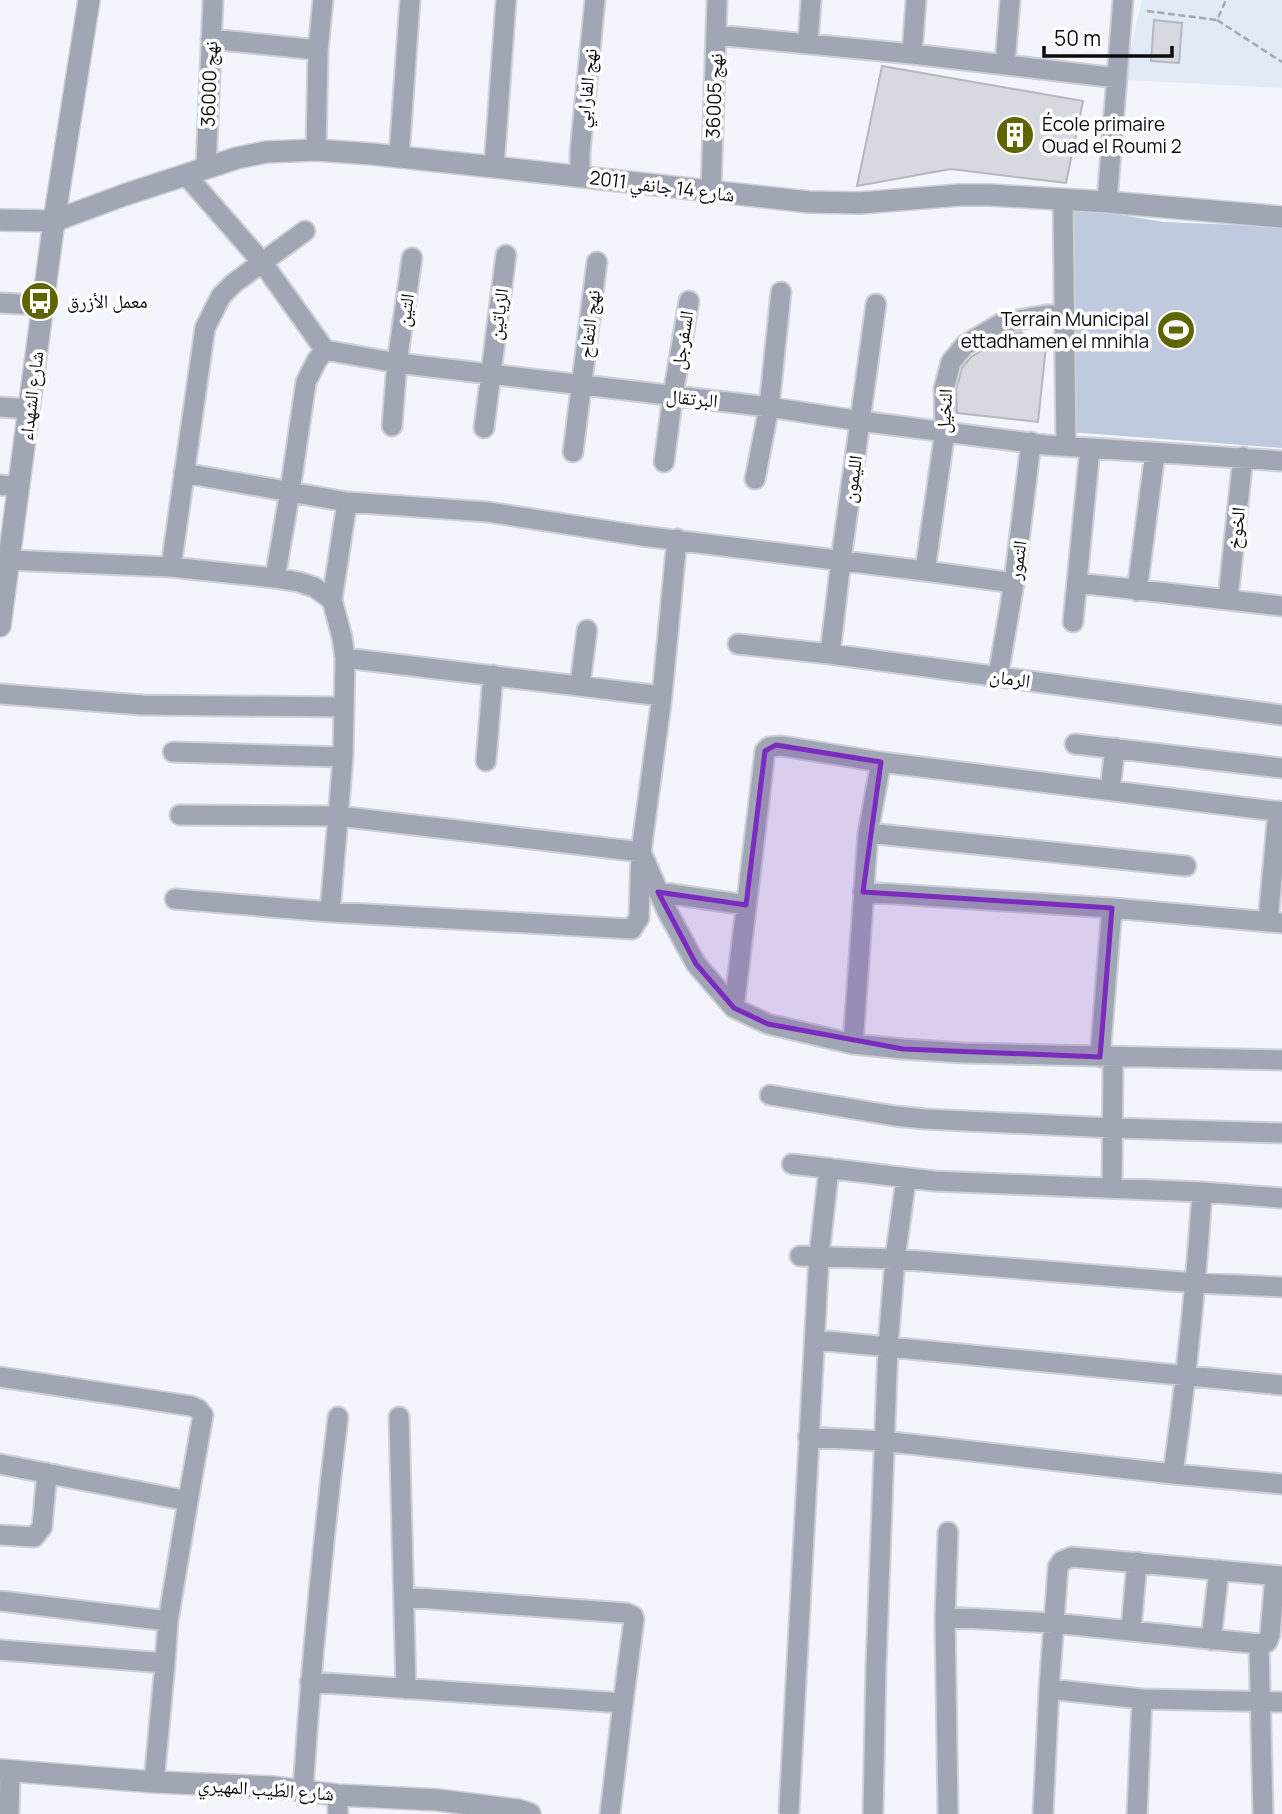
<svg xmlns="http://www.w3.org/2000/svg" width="1282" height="1814" font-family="Manrope,'Noto Naskh Arabic',sans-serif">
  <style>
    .built { fill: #e3eaf7 }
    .green { fill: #bfcade }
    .building { fill: #d6d9df; stroke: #b5b8be; stroke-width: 2 }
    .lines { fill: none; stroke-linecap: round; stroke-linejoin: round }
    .minor-casing { stroke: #cdd0d6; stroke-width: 23 }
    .tertiary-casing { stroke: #cdd0d6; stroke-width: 24 }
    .path { stroke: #a6a8ae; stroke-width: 2.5; stroke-dasharray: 7 3.5; stroke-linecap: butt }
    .minor { stroke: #a0a6b3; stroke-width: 19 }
    .tertiary { stroke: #a0a6b3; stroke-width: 21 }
    .marked { fill: #7b2cbf; fill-opacity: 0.2; stroke: #7b2cbf; stroke-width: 5; stroke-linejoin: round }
    .labels { text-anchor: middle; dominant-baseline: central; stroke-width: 7; stroke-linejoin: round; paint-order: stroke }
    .street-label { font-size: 19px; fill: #0b0c0e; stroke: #fff }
    .poi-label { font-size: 19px; fill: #0b0c0e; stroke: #fff; text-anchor: start }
  </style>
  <rect width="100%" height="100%" fill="#f2f5fc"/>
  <!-- built -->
  <path class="built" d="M1142,0H1282V88L1124,80Z"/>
  <!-- green -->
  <path class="green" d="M1071,207L1164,222L1282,227V448L1070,432Z"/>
  <!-- building -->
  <path class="building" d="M1154,20L1182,23L1179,63L1151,61Z
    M882,66L1083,101L1066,183L951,169L857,186Z
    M1020,332L1026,335L1047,337L1038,422L957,413L956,390L962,368L971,357L1010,334Z"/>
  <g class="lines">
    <defs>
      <path id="minor" d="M716,35L912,54L1117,78
        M211,39L318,50
        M808,43L811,0
        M912,54L916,0
        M1005,64L1010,0
        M316,150L318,50L323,0
        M399,157L410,0
        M494,167L506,0
        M206,168L213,0
        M186,175L262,262L325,350L397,363L769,407L860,421L1046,445L1282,461
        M580,176V152L595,0
        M711,191L717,0
        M1063,200L1066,446
        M1107,202L1123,0
        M0,303L42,305
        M0,407L29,409
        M392,426L397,363L412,258
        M484,428L506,255
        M573,452L597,262
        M664,462L673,395L689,301
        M184,473L347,502L488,512L642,536L925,571L1014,583
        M755,479L769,407L781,292
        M0,485L19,487
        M8,560L171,567L275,578L299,582L314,587L332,600L342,637L345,658L343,757L330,912
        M171,567L205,328L221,296L234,283L305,231
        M925,571L945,431L944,389L951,362L965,345L1002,323L1046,315H1065
        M275,578L290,491L306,382L317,360L325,350
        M1078,583L1282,606
        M1137,591L1155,453
        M1228,599L1243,457
        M332,600L347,502
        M1073,622L1090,448
        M738,644L830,654L1282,715
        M830,654L841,560L876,304
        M345,658L662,696
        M998,676L1014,583L1031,442
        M580,685L587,630
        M0,694L142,705L344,707
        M1075,744L1282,768
        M173,752L343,757
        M486,761L493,675
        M1110,790L1115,748
        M180,815L338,816L641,852L667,911L696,964L734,1008L768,1024L853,1044L903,1049L964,1053L1282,1060
        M868,833L1186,866
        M658,892L746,905
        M863,892L1112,908L1282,923
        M175,899L330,912L632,929L639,918L641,852L662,696L677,539
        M1268,922L1278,811
        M734,1008L765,751L769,747L782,746L881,762L1282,812
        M853,1044L868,833L881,762
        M1100,1057L1112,908
        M770,1095L895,1116L925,1119L1113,1128L1282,1133
        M792,1164L934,1181L1202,1192L1282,1198
        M1112,1188L1113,1057
        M800,1256L895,1259L1196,1283L1282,1287
        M816,1340L1282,1385
        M0,1377L191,1406L198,1409L203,1415L188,1501
        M399,1417L406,1689
        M808,1437L883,1441L1173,1474L1282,1484
        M0,1464L188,1501L168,1621L165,1663L0,1650
        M1173,1474C1186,1380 1196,1286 1202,1192
        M0,1535L34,1537L42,1527L47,1473
        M404,1597L626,1613L633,1616L634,1619L623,1703L610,1814
        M0,1601L168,1621
        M945,1617L1053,1623L1259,1644L1263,1814
        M1131,1630L1137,1562
        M1211,1640L1219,1570
        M1259,1644L1267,1642L1270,1635L1275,1576
        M310,1682L623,1703
        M1049,1689L1142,1699L1282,1702
        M154,1782L165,1663
        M303,1791C311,1666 323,1541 338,1417
        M337,1795L338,1814
        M789,1811L819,1256L829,1168
        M9,1814L10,1771
        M873,1814L876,1666L888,1346L895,1259L906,1179
        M948,1814L945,1617L948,1532
        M1043,1814L1049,1689L1058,1567L1062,1561L1072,1557L1282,1576
        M1137,1814L1142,1699"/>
      <path id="tertiary" d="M0,220L54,221L124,195L237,158L266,152L316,150L372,154L494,167L809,202L860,203L960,195H990L1107,202L1282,217
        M0,626L54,221L89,0
        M0,1770L154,1782L272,1787L337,1795L438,1800L518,1810L530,1814"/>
    </defs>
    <!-- minor casing -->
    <use href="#minor" class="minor-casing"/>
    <!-- tertiary casing -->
    <use href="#tertiary" class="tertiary-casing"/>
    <!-- path -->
    <path class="path" d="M1147,11L1217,20L1226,0
      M1217,20L1282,62"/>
    <!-- minor -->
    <use href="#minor" class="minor"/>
    <!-- tertiary -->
    <use href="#tertiary" class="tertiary"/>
  </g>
  <!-- marked area -->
  <path class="marked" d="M776,745L881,762L863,892L1112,908L1100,1057L903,1049L768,1024L734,1008L696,964L658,892L746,905L765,751Z"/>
  <!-- icons -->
  <defs>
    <symbol id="building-disc" viewBox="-11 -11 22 22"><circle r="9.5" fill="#5f6501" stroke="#fff"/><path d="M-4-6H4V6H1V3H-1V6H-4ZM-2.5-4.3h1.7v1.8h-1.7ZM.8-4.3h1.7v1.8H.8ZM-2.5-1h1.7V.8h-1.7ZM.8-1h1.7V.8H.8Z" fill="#fff"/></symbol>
    <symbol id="bus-disc" viewBox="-11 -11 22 22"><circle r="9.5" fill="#5f6501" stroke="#fff"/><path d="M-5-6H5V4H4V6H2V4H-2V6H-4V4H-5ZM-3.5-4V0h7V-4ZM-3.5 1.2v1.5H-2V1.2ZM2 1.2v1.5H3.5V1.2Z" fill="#fff"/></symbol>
    <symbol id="stadium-disc" viewBox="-11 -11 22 22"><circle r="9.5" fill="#5f6501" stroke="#fff"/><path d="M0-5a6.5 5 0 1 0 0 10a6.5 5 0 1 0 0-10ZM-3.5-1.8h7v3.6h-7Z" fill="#fff"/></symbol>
  </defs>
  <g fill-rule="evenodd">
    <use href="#building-disc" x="993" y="113" width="44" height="44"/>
    <use href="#bus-disc" x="18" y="279" width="44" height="44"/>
    <use href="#stadium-disc" x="1154" y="308" width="44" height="44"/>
  </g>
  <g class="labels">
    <!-- street labels -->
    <g class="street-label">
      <text transform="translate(209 84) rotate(-88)">نهج 36000</text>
      <text transform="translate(586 88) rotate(-84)">نهج الفارابي</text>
      <text transform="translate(714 96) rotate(-88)">نهج 36005</text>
      <text transform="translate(662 186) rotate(7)">شارع 14 جانفي 2011</text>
      <text transform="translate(405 310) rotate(-82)">التين</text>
      <text transform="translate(498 314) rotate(-82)">الزياتين</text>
      <text transform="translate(589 324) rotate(-83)">نهج التفاح</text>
      <text transform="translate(682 340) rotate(-81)">السفرجل</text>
      <text transform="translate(31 396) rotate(-83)">شارع الشهداء</text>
      <text transform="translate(692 398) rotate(6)">البرتقال</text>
      <text transform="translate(944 411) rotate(-87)">النخيل</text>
      <text transform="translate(852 479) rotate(-82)">الليمون</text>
      <text transform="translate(1236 528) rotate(-84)">الخوخ</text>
      <text transform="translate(1017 560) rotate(-82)">التمور</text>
      <text transform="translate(1010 678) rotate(8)">الرمان</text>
      <text transform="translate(266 1789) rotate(4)">شارع الطّيب المهيري</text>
    </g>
    <!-- poi labels -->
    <g class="poi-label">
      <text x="1042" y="124">École primaire<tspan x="1042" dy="22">Ouad el Roumi 2</tspan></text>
      <text x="67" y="301">معمل الأزرق</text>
      <text x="1149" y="319" text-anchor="end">Terrain Municipal<tspan x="1149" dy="22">ettadhamen el mnihla</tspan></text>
    </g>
  </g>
  <!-- scale -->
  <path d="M1044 46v10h128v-10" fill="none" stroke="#0b0c0e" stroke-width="3.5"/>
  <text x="1054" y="46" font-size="21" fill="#0b0c0e" stroke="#ffffff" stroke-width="5" paint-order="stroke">50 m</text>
</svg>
